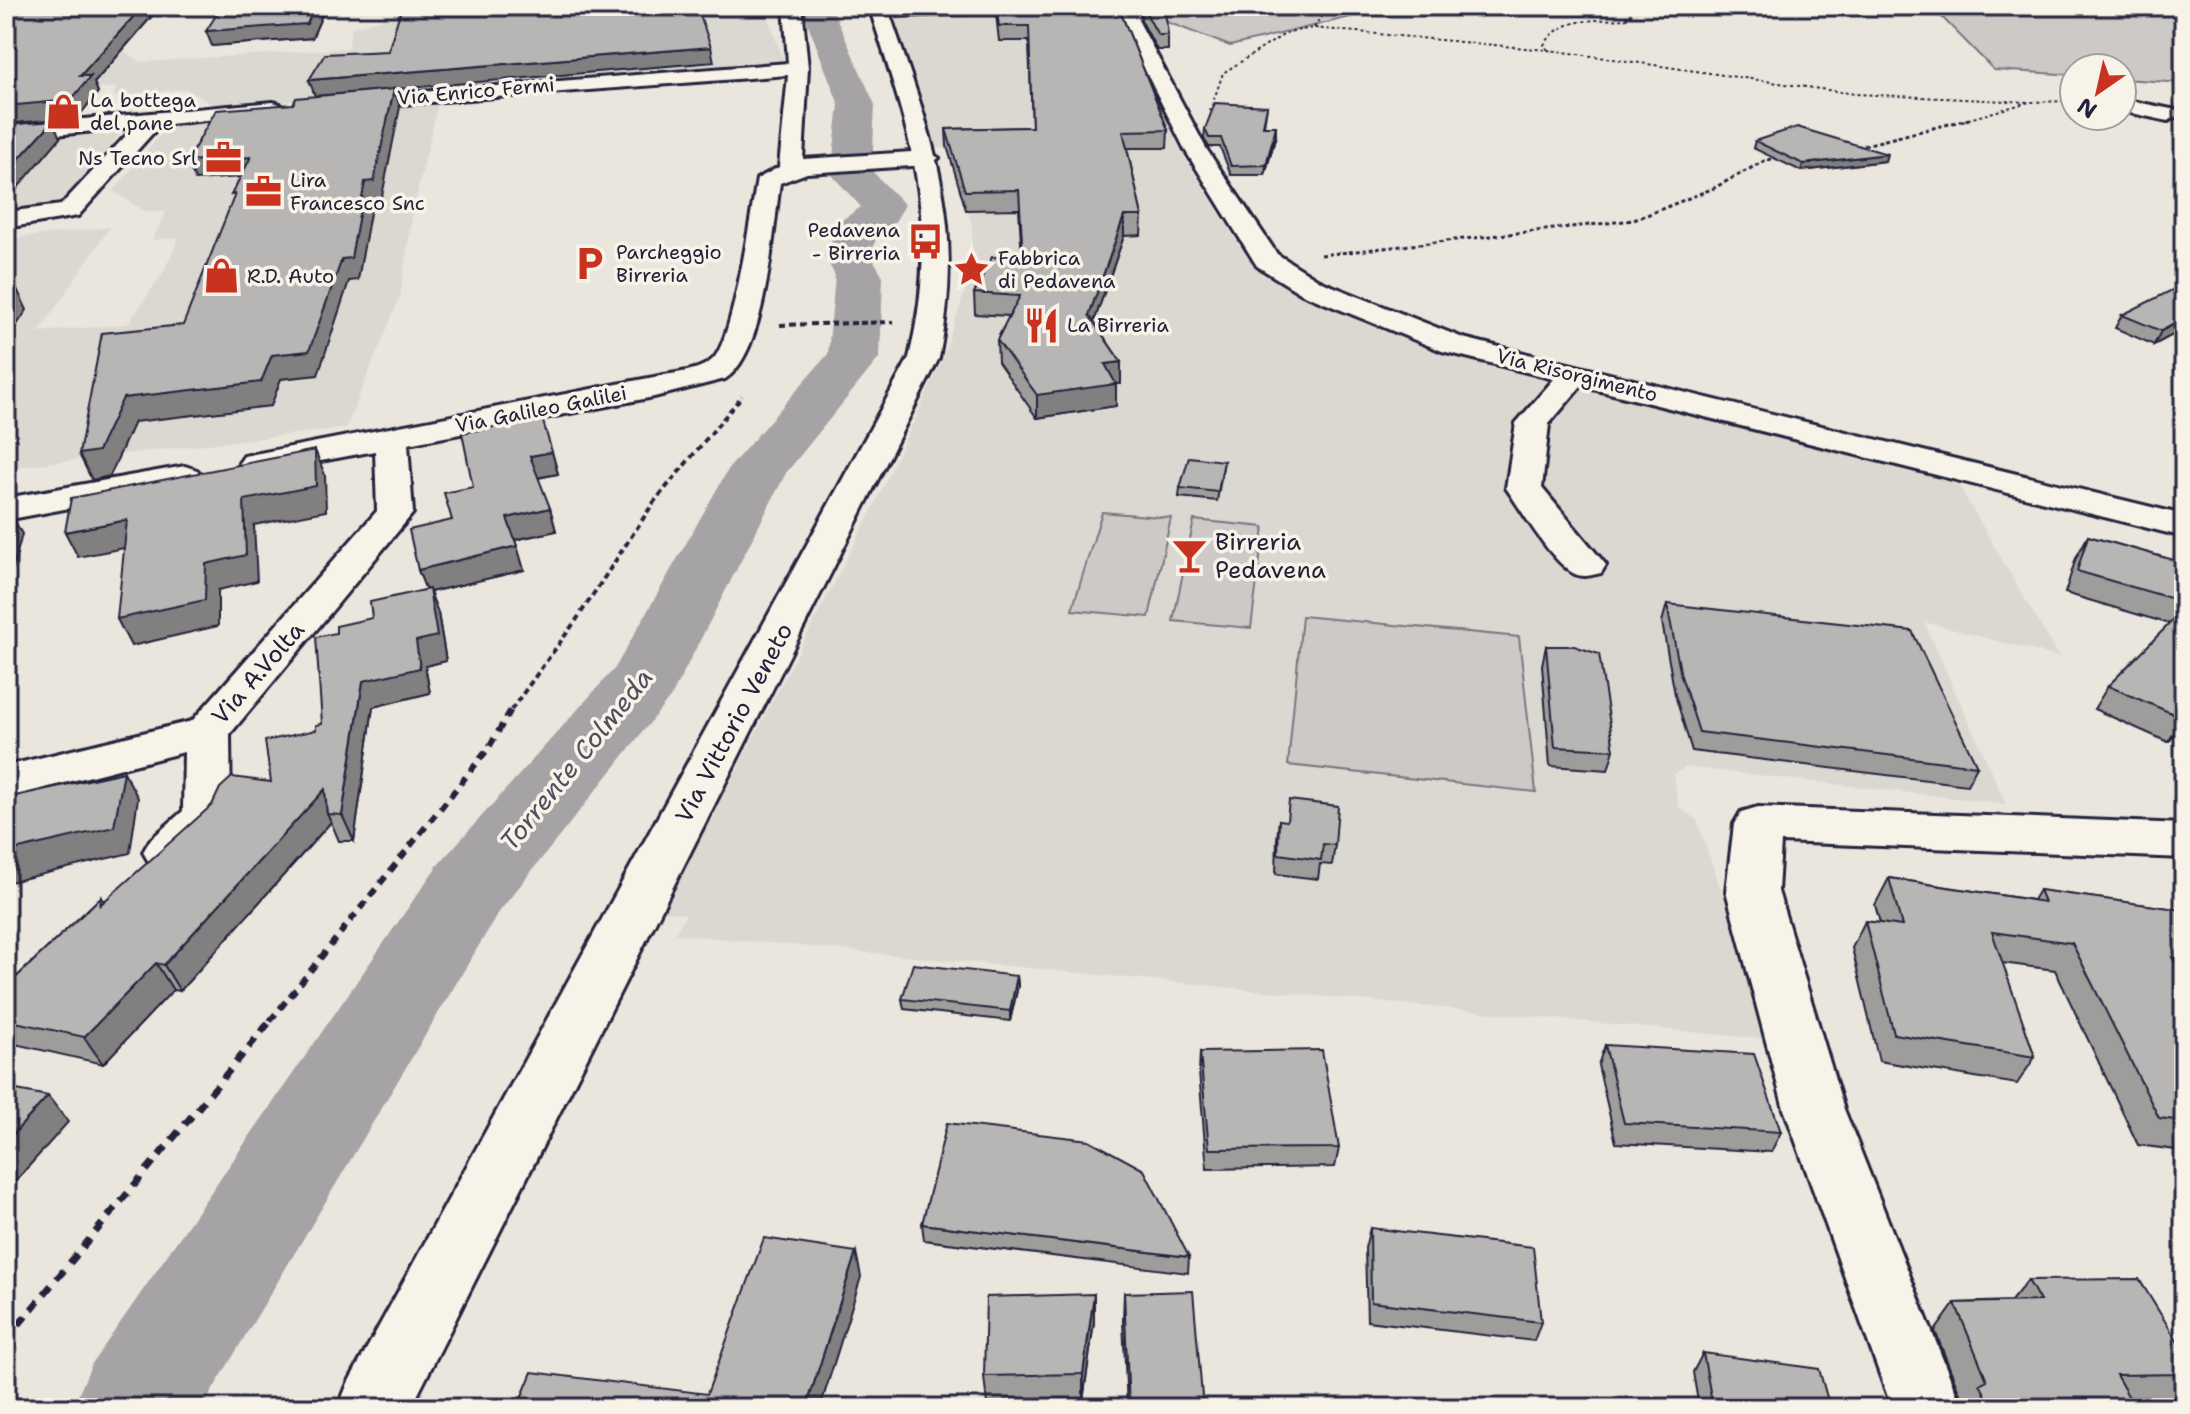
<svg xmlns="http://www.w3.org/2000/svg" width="2190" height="1414" font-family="'Shantell Sans',sans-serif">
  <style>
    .built { fill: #dbd8d2 }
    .green { fill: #cdc9c6; stroke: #787680; stroke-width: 2 }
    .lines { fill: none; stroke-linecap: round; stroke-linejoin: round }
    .river { fill: #a6a3a6; fill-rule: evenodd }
    .street-casing { stroke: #22223b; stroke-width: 6 }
    .secondary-casing { stroke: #22223b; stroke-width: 6 }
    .path-far4 { stroke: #22223b; stroke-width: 2; stroke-dasharray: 3 3; stroke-linecap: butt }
    .path-far3 { stroke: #22223b; stroke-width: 3; stroke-dasharray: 4 3; stroke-linecap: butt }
    .path-far2 { stroke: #22223b; stroke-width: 4; stroke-dasharray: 6 4; stroke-linecap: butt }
    .path-far1 { stroke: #22223b; stroke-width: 6; stroke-dasharray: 9 7; stroke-linecap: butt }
    .path { stroke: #22223b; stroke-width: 7; stroke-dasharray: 11 9; stroke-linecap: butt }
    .street { fill: #f7f3e8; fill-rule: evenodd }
    .secondary { fill: #f7f3e8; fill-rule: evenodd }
    .wall { fill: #9e9d9c; stroke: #22223b; stroke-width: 2 }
    .shaded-wall { fill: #817f7f; stroke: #22223b; stroke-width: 2 }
    .building { fill: #b8b6b5; stroke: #22223b; stroke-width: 2 }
    .labels { text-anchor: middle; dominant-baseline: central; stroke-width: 7; stroke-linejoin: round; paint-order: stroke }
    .far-street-label { font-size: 20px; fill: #22223b; stroke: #f7f3e8 }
    .far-poi-label { font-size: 20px; fill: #22223b; stroke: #f7f3e8; text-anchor: start }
    .poi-label { font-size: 24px; fill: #22223b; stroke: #f7f3e8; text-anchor: start }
    .street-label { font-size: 24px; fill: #22223b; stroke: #f7f3e8 }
    .water-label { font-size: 26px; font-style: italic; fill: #504f60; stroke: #f7f3e8 }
  </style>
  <rect width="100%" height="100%" fill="#eae6de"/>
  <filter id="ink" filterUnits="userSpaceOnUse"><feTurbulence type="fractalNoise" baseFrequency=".0125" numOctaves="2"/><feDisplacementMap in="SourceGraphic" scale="16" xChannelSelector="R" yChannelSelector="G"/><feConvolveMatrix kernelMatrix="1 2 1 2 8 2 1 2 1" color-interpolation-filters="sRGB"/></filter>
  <g filter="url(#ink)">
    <!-- built -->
    <path class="built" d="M535,6L764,7L784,61L218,107L186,89L113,96L116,88L39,91L16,129L6,130V41L93,33L142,62L251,55L348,48L352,27L391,17Z
      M886,6H1132L1136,52L1181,151L1252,265L1261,271L1327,307L1386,332L1481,363L1955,479L2059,657L1924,622L2006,804L1685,767L1674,774L1678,806L1697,820L1773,1040L675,934L686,914L663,911L873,508L941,363L972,270V224L955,172L946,148H934Z
      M439,100L412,216L400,297L346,428L6,468V239L110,227L39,332L128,324L164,271L179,238L152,240L166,212H146L113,191L166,128L183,121Z
      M107,129L120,134L70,196L40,207L6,210V138Z"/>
    <!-- green -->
    <path class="green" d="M1146,6H1373L1375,11L1230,46L1151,16Z
      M1931,6H2163L2184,24V83L2122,79V68H2074V75L1994,70Z
      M1102,512L1171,518L1149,617L1072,610Z
      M1194,520L1264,527L1251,628L1173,621Z
      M1302,616L1519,637L1536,792L1288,765Z"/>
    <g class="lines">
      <!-- river -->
      <path class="river" d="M801,6H831L875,105L872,171L905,205L890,230L876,238L871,256L883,276L880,357L786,473L672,695L499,912L202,1408H73L91,1365L437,866L615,668L729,468L828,354L835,276L825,256L839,222L861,207L831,174L839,105Z"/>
      <defs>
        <path id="street" d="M784,6H802L808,68L803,159L927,151L939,158L927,165L807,173L780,183C773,231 766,354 725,379L654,397L408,444L413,513L230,734L231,817C220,835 192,868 169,869C163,870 156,866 150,864L143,852L150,840L183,811L184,752L6,798V766L192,721L377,511L375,451L256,473L244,470L239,463L244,456L654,377C671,373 700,372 713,359C733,341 751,212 757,179L779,167L788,75L338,109L331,107L328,103L331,99L788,63Z
          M1126,6H1144L1138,20L1207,150L1277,254L1322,282L1463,338L2184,515V537L1581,386L1549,424L1542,488L1606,565L1601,573C1592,575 1584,578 1575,574C1551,562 1522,510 1506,488L1516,423L1554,379L1442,351L1302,294L1257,266L1185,150L1120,20Z
          M2166,6H2184V17Z
          M2122,99L2176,110L2179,115L2168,121L2122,111Z
          M273,102L280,104L284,108L280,112L160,125L78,216L6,228V212L61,205L134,127L6,140V126Z
          M185,466L197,470L203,477L197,484L6,520V498Z
          M1758,807L2184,824V858L1781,842L1778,891L1844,1109L1962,1408H1892L1784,1109L1726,891L1734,824L1741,812Z"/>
        <path id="secondary" d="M869,6H887C931,134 967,219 939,358L411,1408H338L348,1383L909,358C942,220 910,136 869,6Z"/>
      </defs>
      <!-- street casing -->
      <use href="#street" class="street-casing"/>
      <!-- secondary casing -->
      <use href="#secondary" class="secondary-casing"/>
      <!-- path-far4 -->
      <path class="path-far4" d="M1314,28L1327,6
        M1548,50L1544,45C1562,16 1594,21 1625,19L1631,15L1628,6
        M1210,111L1223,73L1288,32L1314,28L1557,51L1855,94L2029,102
        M1962,121L2029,102L2074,101"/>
      <!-- path-far3 -->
      <path class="path-far3" d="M1857,147L1969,119
        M1321,255L1634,220L1714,188L1766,160L1780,158"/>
      <!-- path-far2 -->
      <path class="path-far2" d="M780,325L894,322
        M511,710L577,619L654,502L742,396"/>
      <!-- path-far1 -->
      <path class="path-far1" d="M270,1021L488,749L512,708"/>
      <!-- path -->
      <path class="path" d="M6,1340L272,1019"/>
      <!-- street -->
      <use href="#street" class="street"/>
      <!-- secondary -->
      <use href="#secondary" class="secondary"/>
    </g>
    <!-- wall -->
    <path class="wall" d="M6,6H326L312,38L212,46L221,7L158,9L94,83L98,92L78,117Z
      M894,6H1124L1121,13L1168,130L1167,148H1127L1142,216L1141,235L1124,236L1094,322L1121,362V384H1116V406L1037,418L998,362L997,340L1009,316L975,314L974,293L1022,258L1019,209L966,210L947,146L946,129L1032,127L1029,41H999L996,14L898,18Z
      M1142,6L1168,35V50H1157L1141,20Z
      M1267,106L1264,126L1276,135L1265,175H1231L1220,147H1209L1204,139L1205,129Z
      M1755,141L1885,161L1801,171L1753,148Z
      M2122,315L2184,329L2154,345L2115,328Z
      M552,452L558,474L538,478L550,508L556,531L515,540L524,570L430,592L438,613L446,661L425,666L430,693L373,707L354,841H339L331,822L180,991L173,990L103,1064L6,1042V987L101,897L104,901L271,782L322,724L336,633L372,618L426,590L418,570L473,487Z
      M1224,461L1217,501L1179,497L1180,488Z
      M2088,536L2184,563V740L2174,736L2168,742L2094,709L2108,686L2170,624L2065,593L2076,558Z
      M1667,604L1977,766L1967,785L1692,751L1675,695L1662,622Z
      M1546,646L1614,750L1608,770L1550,766L1542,665Z
      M1279,820L1335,845L1332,865L1320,864L1318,879L1276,874L1277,839Z
      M1889,878L2033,900L2039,890L2184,910V1151L2138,1145L2055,970L2002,963L2035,1057L2017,1084L1879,1061L1852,948L1865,921L1880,923L1875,905Z
      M1017,976L1018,986L1010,1021L904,1009L902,999Z
      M1605,1045L1781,1132L1771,1152L1616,1143L1598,1065Z
      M1200,1052L1339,1148L1335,1167L1207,1169L1199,1072Z
      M922,1224L1189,1257L1188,1273L924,1240Z
      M1370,1228L1541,1322L1534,1341L1367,1321L1365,1248Z
      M2028,1280L2184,1352V1387L2170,1401L2131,1402L2135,1408H1960L1964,1404L1935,1331L1955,1303L2011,1301Z
      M1124,1293L1203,1408H1127L1123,1321Z
      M1094,1294V1322L1083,1401L987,1404L984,1376Z
      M1703,1353L1830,1408H1699L1693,1372Z"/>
    <!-- shaded-wall -->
    <path class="shaded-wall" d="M143,6H157L158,9L94,83L98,92L78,117L6,124V106L80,76Z
      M315,6H326L312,38L212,46L206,31Z
      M711,47L714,62L315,96L309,80Z
      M394,89L400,107L381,201L372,202L358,280L349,281L318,375L281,379L271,406L134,422L110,476L92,480L79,454L123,398L272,355L365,182Z
      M53,121L60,138L15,191L6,192V173Z
      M1276,126V135L1265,175L1266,165Z
      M1887,154L1885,161L1801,171L1803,164Z
      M251,157L258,176L195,180L187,161Z
      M1124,216V236L1089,336V315Z
      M16,287L27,310L6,341V302Z
      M2184,319V329L2154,345L2161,331Z
      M1121,362V384H1116V406L1037,418V395L1105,364Z
      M315,450L325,475L326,511L254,525L257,581L218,590V626L131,646L117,619L206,564L244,500Z
      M552,452L558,474L536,478L530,456Z
      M550,508L556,531L514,540L507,518Z
      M12,516L22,534L13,569L6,571V538Z
      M127,520L140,545L78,557L65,532Z
      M517,546L524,570L430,592L438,613L446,661L425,666L430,693L373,707L354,841L342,815L363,681L416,641L427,593L418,570Z
      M2184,717V720L2174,736L2168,742Z
      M124,772L138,798L130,853L6,883V852Z
      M325,789L327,814L331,822L180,991L164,965Z
      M156,963L173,990L103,1064L84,1037Z
      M1017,976L1018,986L1010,1021V1011Z
      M48,1096L68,1122L6,1192V1142Z
      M856,1252L861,1277L820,1408H806Z
      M1094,1294V1322L1083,1401V1374Z"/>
    <!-- building -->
    <path class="building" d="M6,6H143L80,76H91L71,100L6,106Z
      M222,6H315L307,24L206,31Z
      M402,6H678L679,9L697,7L711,47L309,80L325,54L388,51Z
      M996,6H1118L1168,130L1123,131L1142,216H1124L1089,315L1121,362L1105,364L1116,384L1037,395L997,340L1020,296L974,293L992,257L1023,258L1019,190L965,191L946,129L1032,127L1029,26H999Z
      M1142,6H1162L1165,10L1168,35H1158Z
      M394,89L374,181L365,182L351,258L342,259L309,351L272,355L261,382L123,398L98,451L79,454L102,333L183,325L235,194L231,195L251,157L187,161L216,110L293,104L296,98Z
      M1215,103L1267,106L1263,126H1276L1266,165L1231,166L1221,138H1209L1205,129Z
      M53,121L6,173V125Z
      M1797,127L1887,154L1803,164L1755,141Z
      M2184,284V319L2161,331L2122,315Z
      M16,287L6,302V288Z
      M542,418L552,452L530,456L550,508L507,518L517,546L418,570L409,530L452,520L444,493L473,487L462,433Z
      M315,450L316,486L244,500L246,555L206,564L205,600L117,619L127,520L65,532L71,498Z
      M1189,457L1224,461L1218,492L1180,488Z
      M12,516L6,538V517Z
      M2088,536L2184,563V602L2077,571Z
      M429,589L437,636L416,641L420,668L363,681L342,815L327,814L325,789L164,965L156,963L84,1037L6,1020V987L101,897L100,905L212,805L220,788L232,777L271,782L265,741L316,730V725L322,724L316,637L336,633V626L372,618L370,602Z
      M1667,604L1912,631L1977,766L1699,732L1681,676Z
      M2184,609V717L2183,718L2108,686Z
      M1546,646H1574L1599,654L1614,750L1555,747Z
      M124,772L114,827L6,852V798Z
      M1289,800L1338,806L1335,845L1323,844L1321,860L1278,854L1279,820L1287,821Z
      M1889,878L2044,902L2039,890L2184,910V959L2172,957L2184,979V1121L2159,1118L2072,943L1992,932L2035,1057L1894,1034L1865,921L1902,926Z
      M913,964L1017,976L1010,1011L902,999Z
      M1605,1045L1754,1054L1781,1132L1624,1123Z
      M1322,1050L1339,1148L1209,1149L1200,1052Z
      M6,1088L48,1096L6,1142Z
      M947,1123L1089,1140L1144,1170L1189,1257L922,1224Z
      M1370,1228L1533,1247L1541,1322L1371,1302Z
      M764,1238L856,1252L806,1408H517L532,1372L707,1394Z
      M2139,1279L2184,1352V1374L2116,1375L2135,1408H1992L1980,1384L1987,1380L1955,1303L2040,1301L2028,1280Z
      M1193,1291L1203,1408H1129L1124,1293Z
      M1094,1294L1083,1374L984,1376L986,1297Z
      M1703,1353L1819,1369L1830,1408H1713Z"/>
  </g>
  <!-- icons -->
  <defs>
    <symbol id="shop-bare" viewBox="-9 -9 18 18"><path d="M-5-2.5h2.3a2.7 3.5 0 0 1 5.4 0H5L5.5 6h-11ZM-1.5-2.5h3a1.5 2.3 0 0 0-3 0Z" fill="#c8321e" stroke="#f7f3e8" stroke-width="2.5" paint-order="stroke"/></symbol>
    <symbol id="office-bare" viewBox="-9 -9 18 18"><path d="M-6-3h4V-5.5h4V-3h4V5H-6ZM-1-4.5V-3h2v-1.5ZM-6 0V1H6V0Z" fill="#c8321e" stroke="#f7f3e8" stroke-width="2.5" paint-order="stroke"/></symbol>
    <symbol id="bus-bare" viewBox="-9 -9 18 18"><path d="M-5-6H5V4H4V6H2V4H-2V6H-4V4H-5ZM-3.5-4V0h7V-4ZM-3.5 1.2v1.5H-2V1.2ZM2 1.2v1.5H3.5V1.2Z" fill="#c8321e" stroke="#f7f3e8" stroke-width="2.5" paint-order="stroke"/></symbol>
    <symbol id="parking-bare" viewBox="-9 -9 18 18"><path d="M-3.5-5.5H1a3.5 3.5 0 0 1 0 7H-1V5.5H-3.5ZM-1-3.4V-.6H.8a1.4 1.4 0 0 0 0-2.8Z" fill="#c8321e" stroke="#f7f3e8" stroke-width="2.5" paint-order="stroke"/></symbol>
    <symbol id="sight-bare" viewBox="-9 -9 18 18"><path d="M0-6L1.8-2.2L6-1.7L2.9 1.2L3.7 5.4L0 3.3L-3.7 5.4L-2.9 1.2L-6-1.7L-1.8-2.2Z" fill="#c8321e" stroke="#f7f3e8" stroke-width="2.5" paint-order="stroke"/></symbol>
    <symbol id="restaurant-bare" viewBox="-9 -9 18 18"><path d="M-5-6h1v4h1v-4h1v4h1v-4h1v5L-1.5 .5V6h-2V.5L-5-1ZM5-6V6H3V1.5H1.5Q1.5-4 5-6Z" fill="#c8321e" stroke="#f7f3e8" stroke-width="2.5" paint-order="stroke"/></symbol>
    <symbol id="bar-bare" viewBox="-9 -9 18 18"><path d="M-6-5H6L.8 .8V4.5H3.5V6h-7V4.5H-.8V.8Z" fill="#c8321e" stroke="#f7f3e8" stroke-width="2.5" paint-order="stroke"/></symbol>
  </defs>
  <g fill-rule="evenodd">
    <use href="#shop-bare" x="38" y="86" width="51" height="51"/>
    <use href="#office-bare" x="198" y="132" width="51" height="51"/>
    <use href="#office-bare" x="238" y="166" width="51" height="51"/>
    <use href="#bus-bare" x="900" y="216" width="51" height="51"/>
    <use href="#parking-bare" x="564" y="238" width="51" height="51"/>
    <use href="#sight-bare" x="946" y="244" width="51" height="51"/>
    <use href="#shop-bare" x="196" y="250" width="51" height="51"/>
    <use href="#restaurant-bare" x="1016" y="300" width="51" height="51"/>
    <use href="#bar-bare" x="1164" y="530" width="51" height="51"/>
  </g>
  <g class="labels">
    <!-- far-street labels -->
    <g class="far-street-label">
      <text transform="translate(476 91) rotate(-5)">Via Enrico Fermi</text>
      <text transform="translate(1577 375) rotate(14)">Via Risorgimento</text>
      <text transform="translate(541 409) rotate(-11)">Via Galileo Galilei</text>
    </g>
    <!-- far-poi labels -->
    <g class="far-poi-label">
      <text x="90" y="100">La bottega<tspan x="90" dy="23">del pane</tspan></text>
      <text x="197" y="158" text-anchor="end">Ns Tecno Srl</text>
      <text x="290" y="180">Lira<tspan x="290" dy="23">Francesco Snc</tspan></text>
      <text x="900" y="230" text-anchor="end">Pedavena<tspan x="900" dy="23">- Birreria</tspan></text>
      <text x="616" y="252">Parcheggio<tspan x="616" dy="23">Birreria</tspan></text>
      <text x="998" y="258">Fabbrica<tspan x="998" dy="23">di Pedavena</tspan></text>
      <text x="247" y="276">R.D. Auto</text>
      <text x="1067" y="325">La Birreria</text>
    </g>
    <!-- poi labels -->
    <g class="poi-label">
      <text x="1215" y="542">Birreria<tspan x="1215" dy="28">Pedavena</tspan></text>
    </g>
    <!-- street labels -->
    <g class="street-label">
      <text transform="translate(258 673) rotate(-49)">Via A.Volta</text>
      <text transform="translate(734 723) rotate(-62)">Via Vittorio Veneto</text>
    </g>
    <!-- water labels -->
    <g class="water-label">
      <text transform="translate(576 759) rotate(-51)">Torrente Colmeda</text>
    </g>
  </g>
  <!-- margin -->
  <rect width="2190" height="1414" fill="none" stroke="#f7f3e8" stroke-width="32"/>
  <rect x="16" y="16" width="2158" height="1382" fill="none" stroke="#22223b" stroke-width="3" filter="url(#ink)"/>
  <!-- north arrow -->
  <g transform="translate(2098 92) rotate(214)"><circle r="38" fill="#f7f3e8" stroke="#a29fa3" stroke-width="2"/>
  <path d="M0-6L14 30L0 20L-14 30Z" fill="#c8321e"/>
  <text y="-12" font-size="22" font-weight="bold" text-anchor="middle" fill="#22223b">N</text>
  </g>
</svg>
